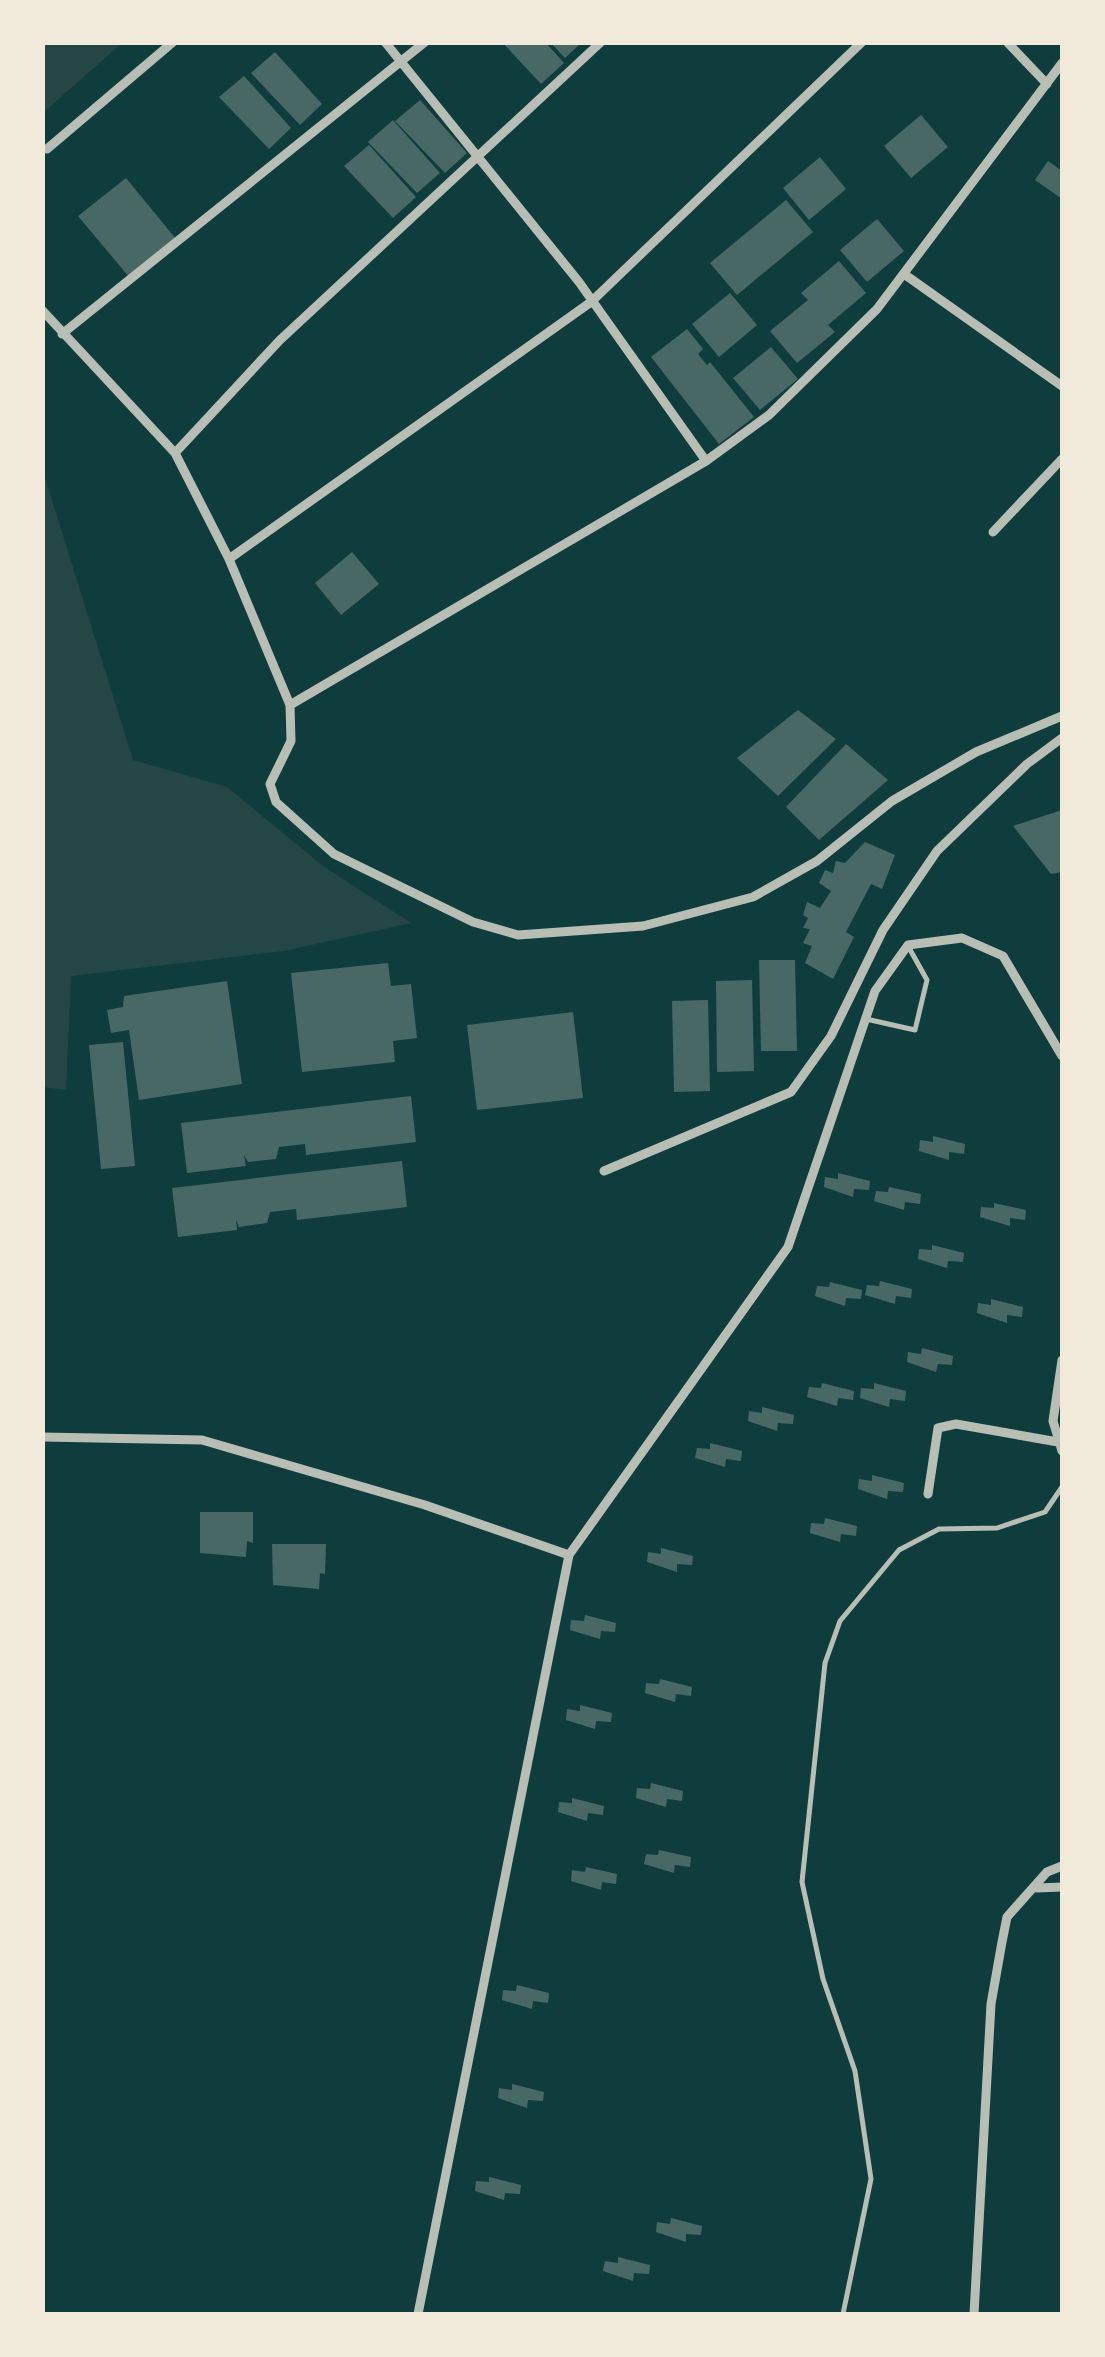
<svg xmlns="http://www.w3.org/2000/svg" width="1105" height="2357" font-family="Inter,sans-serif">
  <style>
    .green { fill: #244646 }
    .building { fill: #486865 }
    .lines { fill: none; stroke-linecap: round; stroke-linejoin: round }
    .service { stroke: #b8beb3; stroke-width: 5 }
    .minor { stroke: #b8beb3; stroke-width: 9 }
  </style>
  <rect width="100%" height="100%" fill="#0f3d3e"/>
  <!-- green -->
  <path class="green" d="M43,42H122V43L43,113Z
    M42,468L133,760L227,787L323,866L411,923L284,951L71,976L66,1090L42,1087Z"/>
  <!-- building -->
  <path class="building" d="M502,42H545L564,63L541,84Z
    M550,42H582L565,58Z
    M275,52L322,104L300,125L251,73Z
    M244,76L291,128L269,149L219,97Z
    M420,100L467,153L445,173L395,121Z
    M921,115L948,147L911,178L884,146Z
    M393,120L440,173L417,193L368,142Z
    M369,145L416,197L393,218L344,166Z
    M820,157L846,189L809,220L783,188Z
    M1048,161L1062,171V199L1035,180Z
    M126,178L176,239L129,277L78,216Z
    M786,200L813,232L737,295L710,263Z
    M877,219L904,251L867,282L840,250Z
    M839,261L866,293L828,325L835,332L797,363L770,331L808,300L801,293Z
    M730,293L757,325L719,357L692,324Z
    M687,329L703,349L698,354L707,365L710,362L754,417L719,444L651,357Z
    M771,347L798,379L760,410L733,378Z
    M352,552L379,584L341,615L315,583Z
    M798,710L836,739L778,796L737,758Z
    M846,744L888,780L819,840L786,807Z
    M1062,810V872L1051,874L1013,826Z
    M865,842L895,855L882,889L871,884L846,932L854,937L833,979L805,963L812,946L803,943L810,929L803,928L808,918L803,915L807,902L820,908L831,891L819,883L825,870L833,873L836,861L845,863Z
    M759,960H795L797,1051H761Z
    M388,963L391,986L411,984L417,1038L393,1041L395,1062L302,1072L291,973Z
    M752,980L754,1071L717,1072L716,981Z
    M227,981L242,1084L139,1100L129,1030L111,1033L107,1010L123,1007L124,996Z
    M708,1000L710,1091L674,1092L672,1001Z
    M573,1012L583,1098L477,1110L467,1025Z
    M123,1042L135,1166L101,1169L89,1045Z
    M411,1096L416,1142L306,1155L305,1144L279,1147L276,1159L248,1162L244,1155L246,1166L187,1173L181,1123Z
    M933,1136L965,1144L964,1154L949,1152V1160L919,1151L920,1140L933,1142Z
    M402,1161L407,1207L297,1220L296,1209L270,1212L267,1223L239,1227L236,1219L237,1230L178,1237L172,1188Z
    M838,1173L870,1181L869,1190L854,1189L853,1197L824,1187L825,1177L838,1179Z
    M889,1187L921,1194L920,1204L905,1202L904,1210L874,1201L876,1191L888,1192Z
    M994,1203L1026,1210L1025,1220L1010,1218V1226L980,1217L981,1207L994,1208Z
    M932,1245L964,1253L963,1262L948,1261L947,1268L918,1259L919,1249L932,1250Z
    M880,1281L912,1289L911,1298L896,1296L895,1304L865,1295L867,1285L879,1286Z
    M830,1282L862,1290L861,1299L846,1298L845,1306L815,1296L817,1286L829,1287Z
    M991,1299L1023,1307L1022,1317L1007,1315V1323L977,1313L978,1303L991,1305Z
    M922,1348L953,1356L952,1365L938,1364L936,1372L907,1362L908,1352L921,1354Z
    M822,1383L854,1391L853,1400L838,1398L837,1406L807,1397L809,1387L821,1388Z
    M874,1383L906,1391L905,1401L890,1399L889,1407L860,1398L861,1388L874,1389Z
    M762,1407L794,1415L793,1424L778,1423L777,1431L748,1421L749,1411L762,1413Z
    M710,1443L742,1451L741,1461L726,1459L725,1467L695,1458L697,1448L710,1449Z
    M872,1475L904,1483L903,1492L888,1491L887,1499L858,1489L859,1479L872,1481Z
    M200,1512H253V1543L247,1541L246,1557L200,1553Z
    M825,1518L857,1526L856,1536L841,1534L840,1542L810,1533L811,1523L824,1524Z
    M272,1544H326L325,1574L320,1573L319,1589L273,1585Z
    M661,1548L693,1556L692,1565L677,1564V1572L647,1562L648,1552L661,1554Z
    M585,1615L616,1623L615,1632L601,1631L600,1639L570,1630L571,1620L584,1621Z
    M660,1679L692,1687L691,1696L676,1694L675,1702L645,1693L646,1683L659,1684Z
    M580,1705L612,1713L611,1722L596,1721L595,1729L566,1720L567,1709L580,1711Z
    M651,1783L683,1791L682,1801L667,1799L666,1807L636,1798L637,1788L650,1789Z
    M572,1798L604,1806L603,1815L588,1813L587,1821L558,1812L559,1802L572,1803Z
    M659,1850L691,1857L690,1867L675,1865L674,1873L644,1864L646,1854L658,1855Z
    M586,1867L617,1874L616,1884L602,1882L601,1890L571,1881L572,1870L585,1872Z
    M517,1985L549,1993L548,2003L533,2001L532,2009L502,2000L503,1990L516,1991Z
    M512,2084L544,2092L543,2101L528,2100L527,2108L498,2098L499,2088L512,2090Z
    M489,2177L521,2185L520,2194L505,2193L504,2200L475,2191L476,2181L489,2182Z
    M671,2218L702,2226L701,2235L686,2234V2242L656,2232L657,2222L670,2224Z
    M618,2257L650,2265L649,2274L634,2273L633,2281L603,2271L605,2261L618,2263Z"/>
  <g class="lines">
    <!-- service -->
    <path class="service" d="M866,1019L915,1030L927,980L908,946
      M843,2314L871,2179L855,2071L823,1979L802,1882L825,1663L840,1621L899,1550L939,1529L997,1528L1045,1512L1062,1487"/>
    <!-- minor -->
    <path class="minor" d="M385,42L579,282L706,461
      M1007,42L1047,84
      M47,149L173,42
      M904,274L1062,386
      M42,310L175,453L229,559L290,705L291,741L270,784L276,802L334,854L473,922L518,935L643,926L753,897L817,861L892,801L976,752L1062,716
      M62,334L425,42
      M175,453L280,340L601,42
      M993,532L1062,459
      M229,559L591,302L862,42
      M290,705L706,461L769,415L877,309L1062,63
      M604,1171L791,1092L831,1036L883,930L937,851L1027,764L1062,738
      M1062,1360L1053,1421L1062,1451
      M42,1437L202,1440L425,1505L569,1555
      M928,1494L938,1428L956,1424L1058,1442
      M1037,1888L1062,1887
      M418,2314L569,1555L788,1247L875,991L908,945L962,938L1003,956L1062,1056
      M974,2314L991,2004L1002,1942L1007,1917L1047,1872L1062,1866"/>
  </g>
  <!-- border -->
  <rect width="1105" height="2357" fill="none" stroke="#f1e9da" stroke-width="90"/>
</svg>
